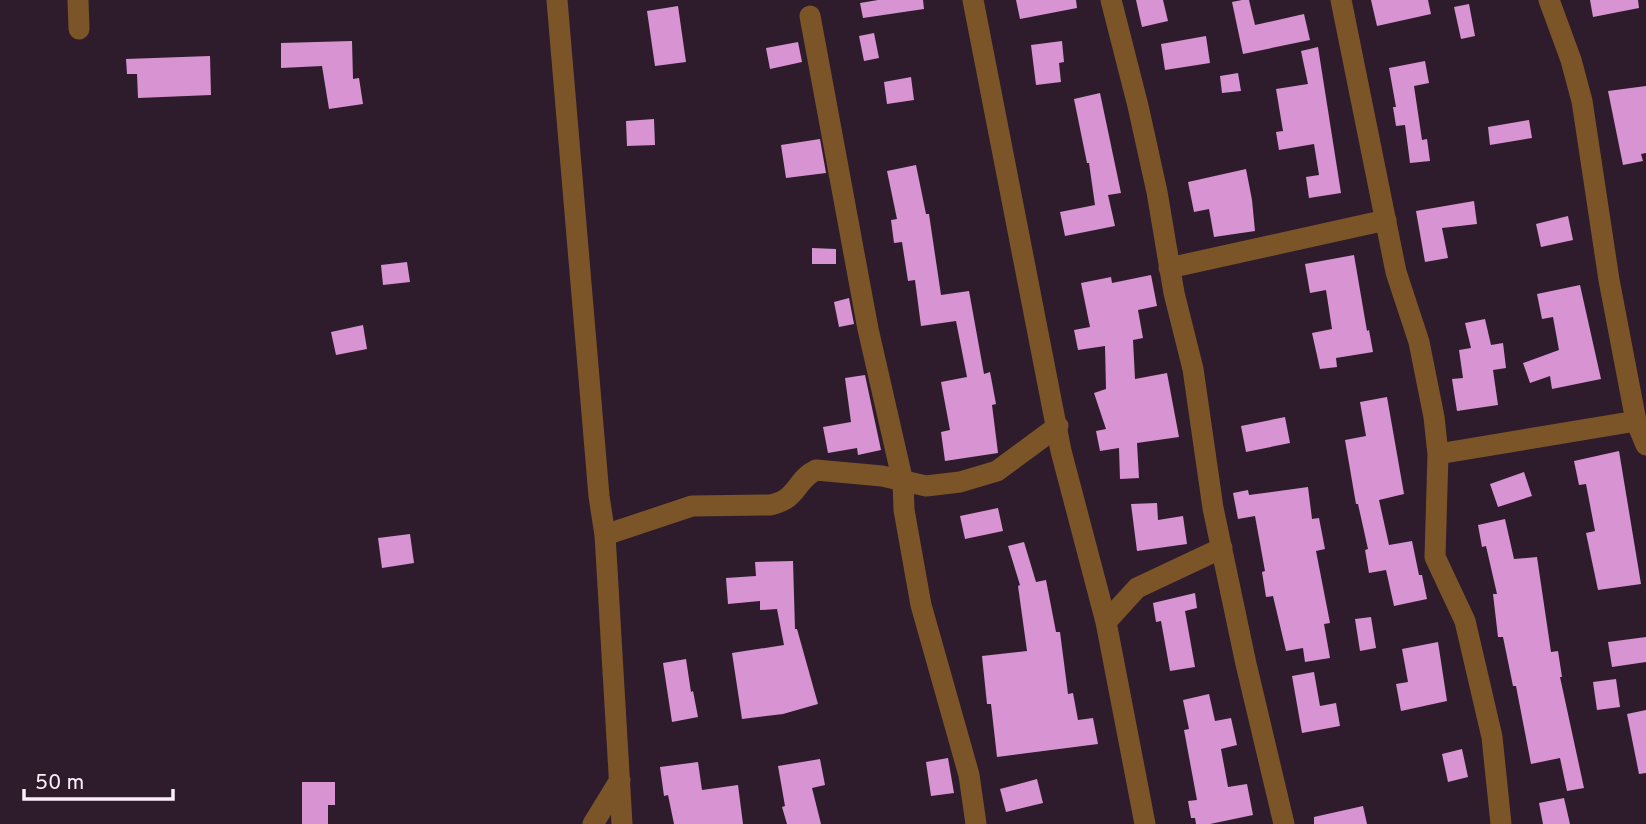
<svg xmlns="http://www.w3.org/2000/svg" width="1646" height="824" font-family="Overpass,sans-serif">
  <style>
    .building { fill: #d894d2 }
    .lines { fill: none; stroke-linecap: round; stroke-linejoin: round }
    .street { stroke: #7b5528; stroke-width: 21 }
  </style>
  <rect width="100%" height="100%" fill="#2e1c2d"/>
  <!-- building -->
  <path class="building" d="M878,0H923L924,9L863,18L860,3Z
    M1016,0H1076L1077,8L1020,19Z
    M1136,0H1163L1168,21L1142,27Z
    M1242,0H1249L1255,25L1304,14L1310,40L1243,54L1232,2Z
    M1371,0H1428L1431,14L1377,26Z
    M1590,0H1638L1639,8L1593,17Z
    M1469,4L1475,36L1461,39L1454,7Z
    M678,6L686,62L655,66L647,11Z
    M874,33L879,58L864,61L859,36Z
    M1206,36L1210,63L1165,70L1161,44Z
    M352,41L353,79L359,78L363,104L329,109L322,66L281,68V43Z
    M1062,41L1064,62L1059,63L1061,82L1036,85L1031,45Z
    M798,42L802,62L770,69L766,48Z
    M1318,47L1341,193L1309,198L1306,177L1319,175L1314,144L1279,150L1276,132L1283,131L1276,89L1308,84L1301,51Z
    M210,56L211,95L138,98L137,74H127L126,59Z
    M1425,61L1429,83L1414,86L1422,140L1427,139L1430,161L1410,163L1405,125L1396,126L1393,107H1396L1389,68Z
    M1238,73L1241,91L1222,93L1220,76Z
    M911,77L914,100L887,104L884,82Z
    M1646,86V153L1641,154L1643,161L1623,165L1608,91Z
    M1100,93L1121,193L1108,195L1115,226L1065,236L1060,212L1095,205L1089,163H1087L1074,99Z
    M654,119L655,145L627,146L626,121Z
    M1529,120L1532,138L1490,145L1488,127Z
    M820,139L826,173L786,178L781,145Z
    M916,165L926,214H929L941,295L969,291L984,374L990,372L996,404L992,405L998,453L945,461L941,432L950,430L941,382L967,377L956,321L921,326L915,280L908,281L902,242L894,243L891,220L897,219L887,171Z
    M1246,169L1252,200L1255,231L1214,237L1209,209L1194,212L1188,182Z
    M1474,201L1477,224L1442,228L1448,258L1425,262L1416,211Z
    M1568,216L1573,240L1541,247L1536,224Z
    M812,248L836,249V264H812Z
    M1354,255L1367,331L1369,330L1373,352L1336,358L1337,367L1320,369L1312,333L1332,329L1326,290L1310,293L1305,264Z
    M407,262L410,282L383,285L381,265Z
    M1151,275L1157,306L1138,310L1143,338L1133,340L1135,379L1167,373L1179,437L1137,443L1139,478L1120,479L1119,448L1100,451L1096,431L1106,429L1094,393L1106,389L1105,346L1078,350L1074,330L1090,327L1081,283L1111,277L1112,283Z
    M1580,285L1601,379L1552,389L1550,376L1530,383L1523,363L1559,350L1553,317L1542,319L1537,294Z
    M849,298L854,324L839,327L834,302Z
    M1485,319L1491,345L1503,343L1506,368L1493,370L1498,405L1457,411L1452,379L1463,378L1459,350L1471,348L1465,323Z
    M363,325L367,349L336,355L331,332Z
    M865,375L881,450L858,455L857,448L828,453L823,427L851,422L845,378Z
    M1387,397L1404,494L1379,500L1389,545L1412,541L1419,575H1422L1427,599L1394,606L1386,570L1369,573L1365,550L1368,549L1358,504H1356L1345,440L1366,436L1360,402Z
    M1285,417L1290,443L1246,452L1241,426Z
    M1619,451L1641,584L1598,590L1586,533L1595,531L1586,484L1579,485L1574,461Z
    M1524,472L1532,496L1498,507L1490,484Z
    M1308,487L1312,519L1319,518L1325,549L1316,551L1330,623L1324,624L1330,658L1305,662L1303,648L1286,651L1273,596L1266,597L1262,572L1265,571L1255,516L1238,519L1233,493L1248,490L1249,495Z
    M1157,503L1158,520L1183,516L1187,544L1137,551L1131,504Z
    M998,508L1003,531L965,539L960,516Z
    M1505,519L1514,559L1537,557L1551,652L1558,651L1562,677H1560L1584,788L1567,791L1560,758L1531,764L1516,686H1513L1503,637H1498L1493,594H1497L1486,546L1482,547L1478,525Z
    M410,534L414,563L382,568L378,538Z
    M1024,542L1036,582L1046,580L1056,632H1060L1068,694L1073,693L1078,720L1093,718L1098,744L997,757L991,704H987L982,656L1027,651L1018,586L1020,585L1008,546Z
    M793,561L795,629H797L818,704L783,714L742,719L732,653L784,645L777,609L760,610V601L728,604L726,578L756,576L755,562Z
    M1195,593L1197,608L1185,611L1195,667L1170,671L1161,621L1156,622L1153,603Z
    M1371,617L1376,648L1360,651L1355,619Z
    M1646,637V662L1612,667L1608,642Z
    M1438,642L1447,701L1401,711L1396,684L1408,682L1402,649Z
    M686,659L691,692L693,691L698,717L672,722L663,663Z
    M1314,672L1320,706L1336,703L1340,726L1302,733L1292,676Z
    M1616,679L1620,707L1597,710L1593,682Z
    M1209,694L1215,721L1231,718L1237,745L1221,749L1228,787L1247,784L1253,815L1210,824H1196L1195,818H1191L1188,801L1197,800L1184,730L1189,729L1183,700Z
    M1646,710V773L1639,774L1627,714Z
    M1462,749L1468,777L1448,782L1442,754Z
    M948,758L954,793L931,796L926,762Z
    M820,759L825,785L812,788L821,824H787L782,807L785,806L778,766Z
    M698,762L702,790L738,785L743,824H674L668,795L664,796L660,767Z
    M1037,779L1043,803L1006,812L1000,789Z
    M302,782H335V805H328V824H302Z
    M1564,798L1570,824H1543L1539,803Z
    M1363,806L1367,824H1314V817Z"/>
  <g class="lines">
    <!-- street -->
    <path class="street" d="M78,0L79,29
      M557,0L599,496L605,535L622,824
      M973,0L1061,451L1106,622L1145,824
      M1111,0L1138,106L1157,192L1174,293L1193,369L1213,508L1246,664L1284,824
      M1341,0L1396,272L1419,342L1434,417L1438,454L1435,557L1465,621L1492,737L1501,824
      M1549,0L1571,60L1582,101L1609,280L1636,421L1646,445
      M810,16L868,329L903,482L904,510L921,605L969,775L976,824
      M1169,268L1386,220
      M1438,454L1636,421
      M605,535L692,506L770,505C799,499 795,480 816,470L882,476L926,486L960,482L997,471L1058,426
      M1106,622L1137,588L1222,548
      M593,824L620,780"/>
  </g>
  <!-- scale -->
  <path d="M24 789v10h149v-10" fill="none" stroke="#faeef9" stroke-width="3.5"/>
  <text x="35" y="789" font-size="21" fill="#faeef9" stroke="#2e1c2d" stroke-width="5" paint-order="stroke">50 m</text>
</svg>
